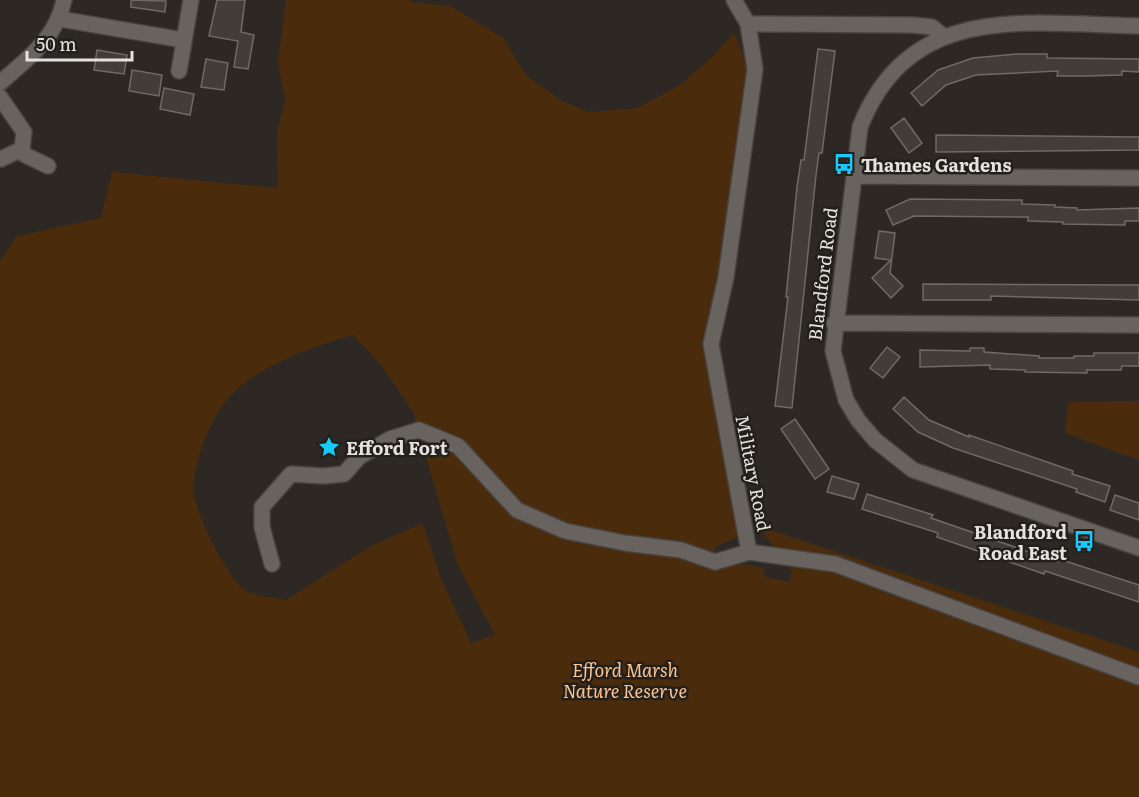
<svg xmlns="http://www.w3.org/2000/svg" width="1139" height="797" font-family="Literata,serif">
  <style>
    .green { fill: #4a2c0d; fill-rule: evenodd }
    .building { fill: #423d39; stroke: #6f6a66; stroke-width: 1.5 }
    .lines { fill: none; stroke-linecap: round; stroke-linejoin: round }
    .minor-casing { stroke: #474340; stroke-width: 18 }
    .minor { stroke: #68635e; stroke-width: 15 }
    .labels { text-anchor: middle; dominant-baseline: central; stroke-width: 5; stroke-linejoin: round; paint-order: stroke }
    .poi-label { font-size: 18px; font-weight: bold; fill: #e4e1df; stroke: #231f1b; text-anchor: start }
    .street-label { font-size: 18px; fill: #e4e1df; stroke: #231f1b }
    .park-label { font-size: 18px; font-style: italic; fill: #fbc491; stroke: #231f1b }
  </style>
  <rect width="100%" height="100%" fill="#2d2824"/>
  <!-- green -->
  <path class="green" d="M286,0H411L410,2L450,6L503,38L527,76L560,100L588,112L638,108L683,83L713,56L734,33L750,71L722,272L707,343L740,536L716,546L715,567L747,564L763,568L765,577L790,582L792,571L758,526L1139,652V797H0V261L17,236L101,218L112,172L278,188L277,133L285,100L278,62ZM353,335L381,365L413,412L457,563L495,635L471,643L441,579L423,523L369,547L286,600C274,597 251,596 242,588C226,574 198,517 194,496C190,471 209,422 225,402C251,368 313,346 353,335Z
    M1139,401V460L1065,433L1068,402Z"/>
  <!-- building -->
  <path class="building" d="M131,0L166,1L165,12L131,7Z
    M217,0H245L241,32L254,35L248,69L234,67L238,41L209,36Z
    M818,49L835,51L822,153H819L816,175L792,408L775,406L788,297H786L797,187L801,160H804Z
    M97,50L127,55L124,74L94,70Z
    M1017,54H1047V58L1139,59V72L1122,71V75L1085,76H1057L1058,71L976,75L946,85L922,106L911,93L938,70L973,58Z
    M206,59L228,63L224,90L201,87Z
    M132,70L162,75L159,96L129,91Z
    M164,88L194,94L190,115L160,109Z
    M904,118L922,143L909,153L891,128Z
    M936,135L1139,137V150L936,152Z
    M910,199L1022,200V204L1055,205V207L1077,208V210L1139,208V221H1125V225L1063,224V222L1028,221V217L914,216L893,225L886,210Z
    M879,231L895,233L890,273L903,286L891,298L872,278L891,260L875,258Z
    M923,284L1139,285V300L991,296V300H923Z
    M887,347L900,357L883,378L870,368Z
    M970,348H984V352L1039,356V358H1074V356H1094V353H1139V366H1122L1121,370H1087V373L1025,372V370L990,369V365L920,367V350L970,351Z
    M904,397L929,420L969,437V435L1073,471L1072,474L1110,486L1105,502L1076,492L1077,489L953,448L918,432L893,409Z
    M795,419L829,469L815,479L781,429Z
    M832,476L859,484L854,499L827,492Z
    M867,494L933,515L931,518L1035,554L1058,562L1059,559L1139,585V602L1045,571L1044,574L937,537L938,533L862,509Z
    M1115,495L1139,503V520L1110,510Z"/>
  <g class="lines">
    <defs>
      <path id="minor" d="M734,0L748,24L755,69L726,277L711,344L749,552
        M60,19L183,40
        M748,24L912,25L932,27L943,36
        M1139,26C1028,24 910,0 860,127L833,351L846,400L858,420L875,440L913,470L1139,548
        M179,71L191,0
        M0,83C28,58 56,39 64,0
        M0,97L24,132L22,149
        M1,159L22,149L25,155L48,166
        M854,176L1139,178
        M834,323L1139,325
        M272,564L262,527V507L291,474L323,476L344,474L359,457L390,439L419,430L458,446L517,510L565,531L625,543L681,550L715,562L749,552L835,564L1139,677"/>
    </defs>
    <!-- minor casing -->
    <use href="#minor" class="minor-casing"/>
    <!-- minor -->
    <use href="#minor" class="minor"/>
  </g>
  <!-- icons -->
  <defs>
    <symbol id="bus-bare" viewBox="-9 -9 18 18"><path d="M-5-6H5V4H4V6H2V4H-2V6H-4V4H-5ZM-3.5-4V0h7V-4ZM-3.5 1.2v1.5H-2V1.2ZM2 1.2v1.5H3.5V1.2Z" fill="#16cafb" stroke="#231f1b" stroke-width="2.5" paint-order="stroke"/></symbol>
    <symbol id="sight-bare" viewBox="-9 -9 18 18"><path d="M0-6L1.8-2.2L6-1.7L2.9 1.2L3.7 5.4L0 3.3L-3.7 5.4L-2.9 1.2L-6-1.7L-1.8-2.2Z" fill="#16cafb" stroke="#231f1b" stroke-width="2.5" paint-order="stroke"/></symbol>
  </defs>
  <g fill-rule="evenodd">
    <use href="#bus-bare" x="829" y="149" width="30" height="30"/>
    <use href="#sight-bare" x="314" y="432" width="30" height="30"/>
    <use href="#bus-bare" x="1069" y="526" width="30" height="30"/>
  </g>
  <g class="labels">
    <!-- poi labels -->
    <g class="poi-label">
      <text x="861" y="164">Thames Gardens</text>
      <text x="346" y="447">Efford Fort</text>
      <text x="1067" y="531" text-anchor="end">Blandford<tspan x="1067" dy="21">Road East</tspan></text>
    </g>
    <!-- street labels -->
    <g class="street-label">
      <text transform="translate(822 274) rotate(-83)">Blandford Road</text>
      <text transform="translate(754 473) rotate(79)">Military Road</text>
    </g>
    <!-- park labels -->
    <g class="park-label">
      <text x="625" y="669">Efford Marsh<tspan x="625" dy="21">Nature Reserve</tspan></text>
    </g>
  </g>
  <!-- scale -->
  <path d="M27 51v9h105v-9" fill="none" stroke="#e4e1df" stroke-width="3"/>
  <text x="36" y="51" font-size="18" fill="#e4e1df" stroke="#231f1b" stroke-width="4.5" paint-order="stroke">50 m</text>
</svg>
